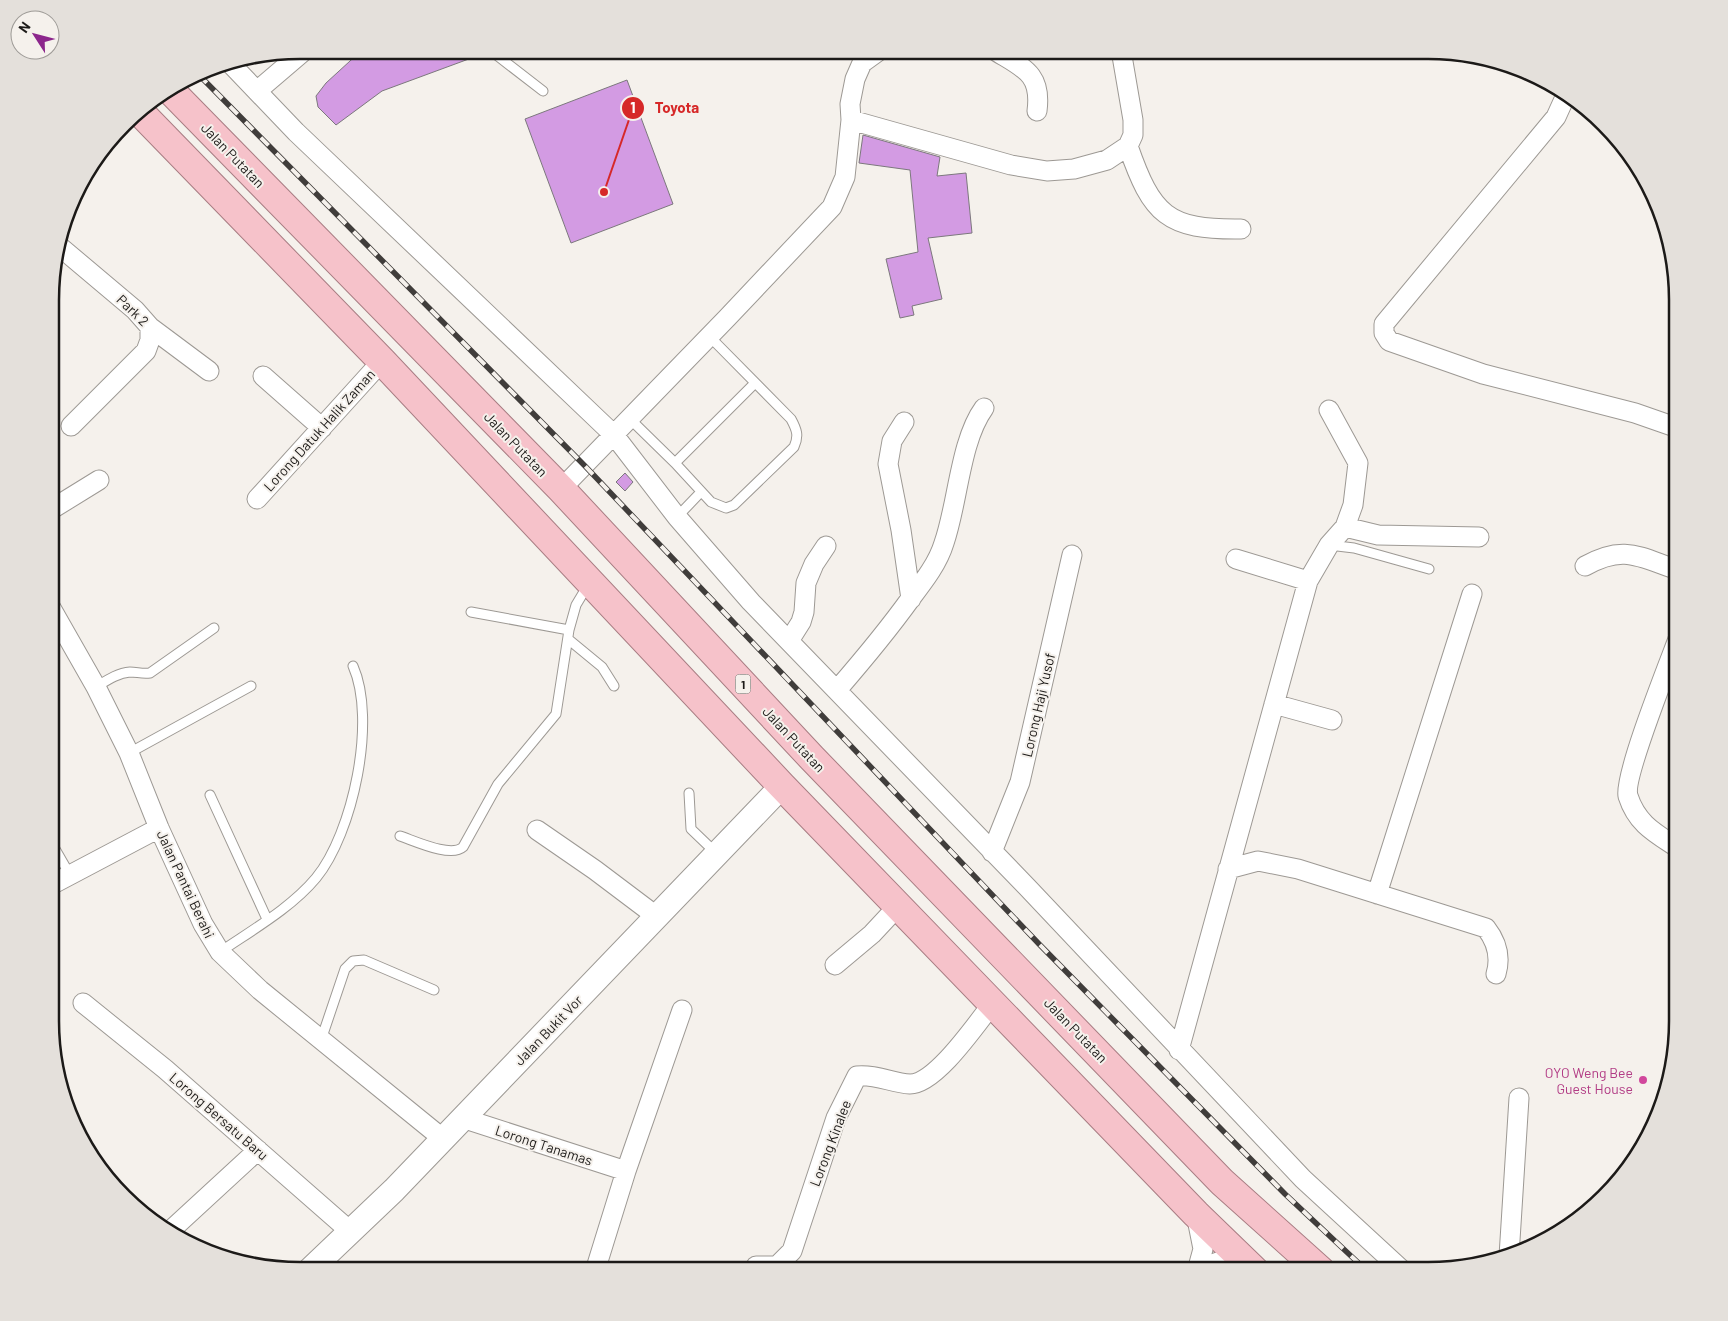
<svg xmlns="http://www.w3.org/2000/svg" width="1728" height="1321" font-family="Barlow,sans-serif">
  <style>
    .building { fill: #d39be3; stroke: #7c787d }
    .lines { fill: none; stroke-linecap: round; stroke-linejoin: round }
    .service-casing { stroke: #9d9994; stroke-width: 11 }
    .minor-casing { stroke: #9d9994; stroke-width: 21 }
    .tertiary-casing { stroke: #9d9994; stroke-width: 26 }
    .trunk-casing { stroke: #a87d83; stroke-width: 30 }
    .service { stroke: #fff; stroke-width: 9 }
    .minor { stroke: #fff; stroke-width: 19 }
    .tertiary { stroke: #fff; stroke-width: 24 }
    .trunk { stroke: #f6c2ca; stroke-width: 28 }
    .rail-casing { stroke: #403d3b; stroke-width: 5.5 }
    .rail { stroke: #f5f1ec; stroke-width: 4; stroke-dasharray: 11; stroke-linecap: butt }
    .hotel-dot { fill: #d1479c; stroke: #f5f1ec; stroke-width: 2 }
    .labels { text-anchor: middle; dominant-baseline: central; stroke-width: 4; stroke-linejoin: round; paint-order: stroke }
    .shield { fill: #f5f1ec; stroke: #5d5a58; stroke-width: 1 }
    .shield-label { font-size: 12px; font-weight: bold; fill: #1c1a18 }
    .street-label { font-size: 14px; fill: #1c1a18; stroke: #f5f1ec }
    .hotel-label { font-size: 14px; fill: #b23c85; stroke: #f5f1ec; text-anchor: end }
    .rim { fill: none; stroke: #1c1a18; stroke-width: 2.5 }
    .leader { fill: none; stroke: #d62828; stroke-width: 2 }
    .callout-dot { fill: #d62828; stroke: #f5f1ec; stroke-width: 2 }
    .mark-label { font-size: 15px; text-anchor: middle; font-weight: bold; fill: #fff }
    .callout-label { font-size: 15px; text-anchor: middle; font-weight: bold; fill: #d62828; stroke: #f5f1ec; stroke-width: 4; stroke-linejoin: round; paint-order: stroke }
  </style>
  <rect width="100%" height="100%" fill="#f5f1ec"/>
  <!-- building -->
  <path class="building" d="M362,50H484L485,53L382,91L336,125L318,107L316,96L326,83Z
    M627,80L673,204L571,243L525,119Z
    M863,135L940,157L937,176L966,173L972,233L928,238L942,299L912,306L914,315L900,318L886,259L918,252L910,170L859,163Z
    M625,473L633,482L625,491L616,482Z"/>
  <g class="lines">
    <defs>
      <path id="service" d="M490,50L543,91
        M629,418L675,463L711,502L726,508L734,505L794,447C799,436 797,430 791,419L710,337
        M675,463L755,383
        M677,517L700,493
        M1329,545L1354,548L1429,569
        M471,612L569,630
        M568,639L602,667L614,686
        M96,687C106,681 117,673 130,672C137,672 142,674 150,673L214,628
        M129,753L251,686
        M689,793L691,829L716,853
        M210,795L267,919
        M400,836C415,841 451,858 463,847L498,784L556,714L569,630L576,605L588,585
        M51,842L70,875
        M220,952C252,930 291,908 316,878C353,833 377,720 353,666
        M321,1040L345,969L353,961L364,960L434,990"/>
      <path id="minor" d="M994,50C1023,68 1042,73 1037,111
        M229,62L296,132L614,435L677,517L751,602L1027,887L1303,1179L1403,1271
        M257,91L305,50
        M1566,95L1556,117L1384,324V333L1389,341L1483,374L1635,413L1678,428
        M851,120L1011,165L1047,171L1074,169L1107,160L1128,146L1133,135V120L1121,50
        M1128,146C1152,215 1167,230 1241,229
        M59,246L135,310L150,327L209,371
        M263,376L322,428
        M904,422L892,441L888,464L901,530L911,599
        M71,426L146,351L150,340V327
        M561,489L727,318L832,207L845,177L851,120L850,104L855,79L862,63L880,50
        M257,499L382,361
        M52,509L99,480
        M1345,527L1378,535L1479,537
        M1236,559L1308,581
        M1585,566C1624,544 1639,557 1678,570
        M51,608L96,687L129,753L159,828L203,924L220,952L260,990L442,1138
        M789,641L801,622L804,612L806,583L814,564L826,546
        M837,690C863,660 888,630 911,598C924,581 938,563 944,543C958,503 960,441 984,408
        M1274,704L1332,720
        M537,830L595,870L656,916
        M1678,848C1655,833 1637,824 1628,796C1623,778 1669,663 1678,639
        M992,852L1020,782L1072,555
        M1228,869L1258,861L1298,869L1486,928C1497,942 1501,957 1496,974
        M51,885L159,828
        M1377,894L1472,594
        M835,965L872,934L899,905
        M83,1003L165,1069L351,1232
        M1179,1050L1308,581L1329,545L1345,527L1353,505L1358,463L1329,410
        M462,1118L626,1171
        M1196,1214L1203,1249L1197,1271
        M170,1231L258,1150
        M1509,1256L1519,1098
        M756,1266H777L792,1251L836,1118L857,1076C876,1074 892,1083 910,1084C936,1084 977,1023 993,1003
        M595,1271L626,1171L682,1010
        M1204,1271C1220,1256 1228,1259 1247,1267"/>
      <path id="tertiary" d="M310,1270L394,1190L782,786"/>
      <path id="trunk" d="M171,91L561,489L812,758L1222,1182L1321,1271
        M138,110L382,361L782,786L1196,1214L1255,1271"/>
    </defs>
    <!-- service casing -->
    <use href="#service" class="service-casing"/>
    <!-- minor casing -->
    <use href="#minor" class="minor-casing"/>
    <!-- tertiary casing -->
    <use href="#tertiary" class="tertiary-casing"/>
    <!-- trunk casing -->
    <use href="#trunk" class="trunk-casing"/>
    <!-- service -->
    <use href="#service" class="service"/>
    <!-- minor -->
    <use href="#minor" class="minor"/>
    <!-- tertiary -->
    <use href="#tertiary" class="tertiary"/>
    <!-- trunk -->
    <use href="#trunk" class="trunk"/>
    <defs>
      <path id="rail" d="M199,75L585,466L1039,944L1285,1194L1367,1271"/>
    </defs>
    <!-- rail casing -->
    <use href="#rail" class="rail-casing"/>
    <!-- rail -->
    <use href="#rail" class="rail"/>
  </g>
  <!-- markers -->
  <circle class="hotel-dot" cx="1643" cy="1080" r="5"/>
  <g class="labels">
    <!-- shield labels -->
    <rect class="shield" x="735.5" y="674.5" width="15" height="19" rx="4"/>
    <g class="shield-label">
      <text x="743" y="684">1</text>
    </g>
    <!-- street labels -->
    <g class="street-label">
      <text transform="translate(233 155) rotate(46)">Jalan Putatan</text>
      <text transform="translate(133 310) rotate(44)">Park 2</text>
      <text transform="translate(319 430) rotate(-48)">Lorong Datuk Halik Zaman</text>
      <text transform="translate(516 444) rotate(46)">Jalan Putatan</text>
      <text transform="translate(1038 705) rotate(-77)">Lorong Haji Yusof</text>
      <text transform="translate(794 739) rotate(47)">Jalan Putatan</text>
      <text transform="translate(186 884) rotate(65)">Jalan Pantai Berahi</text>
      <text transform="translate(548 1030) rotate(-46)">Jalan Bukit Vor</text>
      <text transform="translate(1076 1030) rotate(46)">Jalan Putatan</text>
      <text transform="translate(219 1116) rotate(41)">Lorong Bersatu Baru</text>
      <text transform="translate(830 1143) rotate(-69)">Lorong Kinalee</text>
      <text transform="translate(544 1145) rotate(18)">Lorong Tanamas</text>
    </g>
    <!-- hotel labels -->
    <g class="hotel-label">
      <text x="1633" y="1072">OYO Weng Bee<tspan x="1633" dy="16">Guest House</tspan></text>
    </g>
  </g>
  <!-- crop -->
  <path d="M0 0H1728V1321H0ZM300 59H1428A241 241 0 0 1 1669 300V1021A241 241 0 0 1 1428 1262H300A241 241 0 0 1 59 1021V300A241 241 0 0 1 300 59Z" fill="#e4e0db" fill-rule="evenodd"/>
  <path class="rim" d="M300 59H1428A241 241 0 0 1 1669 300V1021A241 241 0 0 1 1428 1262H300A241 241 0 0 1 59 1021V300A241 241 0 0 1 300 59Z"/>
  <!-- callouts -->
  <path class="leader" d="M604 192L633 108"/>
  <g class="callout-dot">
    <circle cx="604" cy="192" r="5"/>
    <circle cx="633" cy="108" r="12"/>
  </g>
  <g class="mark-label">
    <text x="633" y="113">1</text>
  </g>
  <g class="callout-label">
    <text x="677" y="113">Toyota</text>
  </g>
  <!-- north arrow -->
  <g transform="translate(35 35) rotate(306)"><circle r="24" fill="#f5f1ec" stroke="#9e9b97"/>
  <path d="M0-4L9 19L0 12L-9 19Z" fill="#8c268c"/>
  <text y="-8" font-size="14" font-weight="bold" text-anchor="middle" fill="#1c1a18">N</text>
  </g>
</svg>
